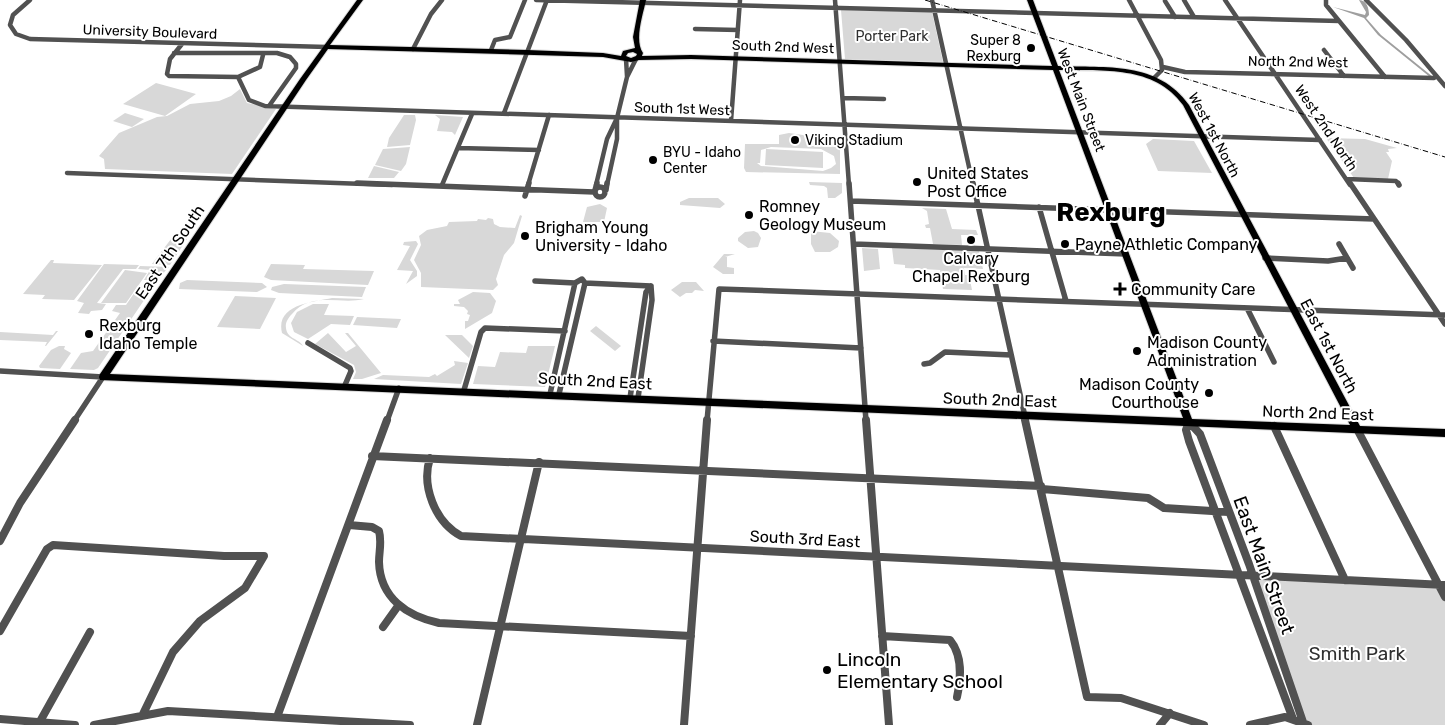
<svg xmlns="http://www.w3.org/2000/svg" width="1445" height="725" font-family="Rubik,sans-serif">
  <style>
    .green { fill: #d8d8d8; fill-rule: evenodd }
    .water { fill: #9f9f9f }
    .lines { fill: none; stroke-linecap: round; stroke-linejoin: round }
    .stream { stroke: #9f9f9f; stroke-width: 1 }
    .major-casing { stroke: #dbdbdb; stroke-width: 2 }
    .minor-far2 { stroke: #515151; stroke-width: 4.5 }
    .minor-far1 { stroke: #515151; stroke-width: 5.5 }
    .minor { stroke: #515151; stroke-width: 8 }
    .major { fill: #000; fill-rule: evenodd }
    .rail { stroke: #000; stroke-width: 1; stroke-dasharray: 5.5 2 0.5 2; stroke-linecap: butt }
    .poi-dot { fill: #000; stroke: #fff; stroke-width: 2 }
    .labels { text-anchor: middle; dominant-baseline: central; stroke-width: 4; stroke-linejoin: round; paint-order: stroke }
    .far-street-label { font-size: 14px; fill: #000; stroke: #fff }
    .far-park-label { font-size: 14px; fill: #2f2f2f; stroke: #fff }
    .far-poi-label { font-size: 14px; fill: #000; stroke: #fff; text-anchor: start }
    .poi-label { font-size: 16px; fill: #000; stroke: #fff; text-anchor: start }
    .street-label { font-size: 16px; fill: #000; stroke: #fff }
    .near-street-label { font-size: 19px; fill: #000; stroke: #fff }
    .near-park-label { font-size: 19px; fill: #2f2f2f; stroke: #fff }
    .near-poi-label { font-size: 19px; fill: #000; stroke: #fff; text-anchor: start }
    .town-label { font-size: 26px; font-weight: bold; fill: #000; stroke: #fff }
  </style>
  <rect width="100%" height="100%" fill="#fff"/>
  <!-- green -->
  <path class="green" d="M841,10L932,12L943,62L845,59Z
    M156,83L196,94L165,116L123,104Z
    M240,89L247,103L276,109L232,174L105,169L104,159L99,156L119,133L157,117L167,116L190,104L219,101L231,96Z
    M125,113L144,119L132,127L113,121Z
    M404,115H415L416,120L410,145L387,147L389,138Z
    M435,115L463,117L455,135L452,132L437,131L440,119Z
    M789,133L810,136L811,146L840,147V174L746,172L744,168L745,144H779V135ZM771,147L821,149L834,156L836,164L831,168L823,171L761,166L757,163H760L761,150Z
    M1326,138L1365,139L1397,148L1388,149L1389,152H1386L1392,161L1388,179L1354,178Z
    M1153,139L1194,141L1212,173L1158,171L1146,144Z
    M410,147L406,164L401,171L375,165L383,149Z
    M766,149L823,152V168L765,165Z
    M374,166L399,172L394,178H368Z
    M809,182L842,183V193L835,198H828L827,188L824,186L810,185Z
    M689,198H718L725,204L720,208L680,205V202Z
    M600,204L607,208L604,222H583L587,207Z
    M922,208L946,209L952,229L976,230L978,235H961L962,245L933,244L930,228H926L925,225L929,224L927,211Z
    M520,215L522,216L514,243L504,255L496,279L498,285L493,290L421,287V273L414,260L421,245L419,236L427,230L447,226L449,222L477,221L478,219L486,220L488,218L493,219L494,224L500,227L515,228Z
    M754,231L758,233L761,238L758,247L748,248L738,241V238L745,232Z
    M811,231L830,233L839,241L838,247L830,252H815L811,244Z
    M171,239H187L170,265L152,264Z
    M404,242L416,241L418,244L410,260L417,271V276L406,284L413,271L397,270L410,246L403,245Z
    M862,248L878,249L880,269L864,271Z
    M892,248L979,251L983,269L964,268L965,275H969L972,290L943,289L940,270L905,268V265L894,264Z
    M724,254H735L725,257H727V267L734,268V274H723L713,267Z
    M51,260H54L53,263L102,265L74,300L42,299L45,295L23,294Z
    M104,264L139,265L136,269H123L97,303L106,304L102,310L91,311L89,314L78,313L84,303L77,301Z
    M271,264L305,265L303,269L374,271L368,285L271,280L264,277Z
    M140,266L169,267L157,280H144L150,270L138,269Z
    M125,270L147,273L126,303H101Z
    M187,280L262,283L267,287L257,292L179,289L180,283Z
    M682,282H696L704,291L695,290L692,293H686L680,297L671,290Z
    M284,284L366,287L362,297L279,293L271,290L272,287Z
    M139,286L153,287L98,368L94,370L70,369L81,353L93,351L120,313L112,311L116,305H126Z
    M473,292L490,293L496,301L492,313L465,329V321H468L470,315L467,314L468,311L464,307L454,306V304H460L458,300Z
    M235,296L276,298L260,329L217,327Z
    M332,298L364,299C341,305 311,291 292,314C288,318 285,323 286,328C287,339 300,339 303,346L282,333C275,304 314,302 332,298Z
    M313,304H329L324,315L354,316L350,325L331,324L308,339L294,332L291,323L297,312Z
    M357,317L401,319L397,328L353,325Z
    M596,326L621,346L615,351L590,331Z
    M56,331H58L46,346H45L47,342L0,340V332L53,335Z
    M328,333L346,352L356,346L345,333H348L381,373L362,379H353L356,372L354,365L315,344Z
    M445,335H462L473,346L469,358Z
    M59,346H65L64,349L71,353L60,369L40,368L39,366L51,350Z
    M528,346H555L545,387L473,384L478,366L495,367L500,352L526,353Z
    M454,361L468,363L461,384L374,379L383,375L429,377L435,374L437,376L455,365Z
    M1251,575L1438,585L1445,598V725H1310L1304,720Z"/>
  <!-- water -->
  <path class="water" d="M1359,0C1367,0 1369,9 1369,15L1366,18L1381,35L1433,77H1430L1378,35L1364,18L1333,7L1365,15L1366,12Z"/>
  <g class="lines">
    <!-- stream -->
    <path class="stream" d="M590,241L593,240
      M580,244L582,241L588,242"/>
    <defs>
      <path id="major" d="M357,0H363L330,45L527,50L603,53L621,56L623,51L635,48L633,37L640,0H646C643,15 634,40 643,53L642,56L691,55L1052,66L1027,0H1033L1058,66C1106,68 1158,61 1189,105L1360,426L1445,429V437L100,380L99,377L100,374L300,79ZM328,49L603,57L631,62L639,60L691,59L1053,70L1183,418L110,374L306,80ZM633,52L637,54L636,56L631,58L626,56L628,53ZM1059,70C1103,71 1154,65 1183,105L1350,425L1192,419Z"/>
    </defs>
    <!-- major casing -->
    <use href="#major" class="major-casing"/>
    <!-- minor-far2 -->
    <path class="minor-far2" d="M30,0L13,15L10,25L16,34L30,39L327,47
      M536,0L1339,21
      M835,0L849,185
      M932,0L973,185
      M1129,0L1161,60L1162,70L1154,78
      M1184,0L1194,17
      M1225,0L1350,185
      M1326,0V5L1385,77
      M1366,0L1406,40L1445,86
      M1165,1L1175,17
      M695,29L738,30
      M182,44L170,59L167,74L169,76L238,77L249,100L265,106L1320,140
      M413,49L431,14L442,0
      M491,50L495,40L510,37L525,0
      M1324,50L1344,76
      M174,53H277L290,57L296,64V68L269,106
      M626,59L627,76
      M1163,67L1185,72L1434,78
      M238,77L260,67L263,55
      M844,98L884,99
      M504,113L547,0
      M617,118L627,77L636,59
      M731,121L740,0
      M458,148L539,150
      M67,173L392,185
      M1347,179L1396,181L1399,185
      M442,185L472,114
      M528,185L549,115
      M596,185L607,139L617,118V139L607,185"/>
    <!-- minor-far1 -->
    <path class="minor-far1" d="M357,183L594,192
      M849,183L866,421
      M973,183L1026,421
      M1350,183L1445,324
      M1398,183L1399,185
      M595 192a5 5 0 1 1 10 0a5 5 0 1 1-10 0Z
      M595,190L597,183
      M606,190L607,183
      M525,196L529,183
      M851,201L1374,219
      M1039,207L1066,301
      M854,244L1126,254
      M1339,244L1353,268
      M1265,258L1328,261L1347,258
      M535,281L575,283
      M585,283L651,286
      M1247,308L1274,362
      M713,341L861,348
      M308,343L350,368L351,371L345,385
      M924,364L930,363L945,352L1011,355
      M0,371L103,377L74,421
      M464,390L481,332L485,328L565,331
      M550,394L575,283L582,279L585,283L559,394
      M630,398L646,292L651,286
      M638,398L652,300L651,286
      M387,421L399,388
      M707,421L719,289L1445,315"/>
    <!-- minor -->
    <path class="minor" d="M866,420L889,725
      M1025,420L1087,697L1121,698L1204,725
      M1274,426L1345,580
      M1357,429L1445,597
      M372,456L1041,486
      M430,458C421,486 435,522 461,536L1445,585
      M1042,489L1148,498L1164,508L1228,512
      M349,525L372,527L379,531C382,542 379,551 379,562C380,598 407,616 439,623L691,636
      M0,541L20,503L75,420
      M383,627L398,606
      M0,631L47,549L53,545L224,556H264L245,588L200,621L173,652L143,714
      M882,636L950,640C963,656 961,678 957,697
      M277,717L387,420
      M0,719L75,725
      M1293,719L1189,441L1186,430L1189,422L1200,434L1249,564L1303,722
      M38,725L90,632
      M94,725L168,711L410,725
      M477,725L539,462
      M684,725L707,420
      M1160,725L1170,713
      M1250,725L1285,717L1308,725"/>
    <!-- major -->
    <use href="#major" class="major"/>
    <!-- rail -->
    <path class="rail" d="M925,0L1445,157"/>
  </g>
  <!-- markers -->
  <g class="poi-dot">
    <circle cx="1031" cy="48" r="5"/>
    <circle cx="795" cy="140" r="5"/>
    <circle cx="653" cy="160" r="5"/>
    <circle cx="917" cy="182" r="5"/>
    <circle cx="749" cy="215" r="5"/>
    <circle cx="525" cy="236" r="5"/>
    <circle cx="971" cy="240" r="5"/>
    <circle cx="1065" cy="244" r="5"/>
    <path d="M1117.5 281.5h5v5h5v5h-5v5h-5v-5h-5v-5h5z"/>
    <circle cx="89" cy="334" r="5"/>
    <circle cx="1137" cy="351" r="5"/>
    <circle cx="1209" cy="393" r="5"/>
    <circle cx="827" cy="670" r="5"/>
  </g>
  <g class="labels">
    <!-- far-street labels -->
    <g class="far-street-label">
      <text transform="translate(150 32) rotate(2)">University Boulevard</text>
      <text transform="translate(783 47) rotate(2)">South 2nd West</text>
      <text transform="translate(1298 62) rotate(1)">North 2nd West</text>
      <text transform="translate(1081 100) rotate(69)">West Main Street</text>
      <text transform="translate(682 109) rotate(2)">South 1st West</text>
      <text transform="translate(1326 128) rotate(56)">West 2nd North</text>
      <text transform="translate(1214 135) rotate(62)">West 1st North</text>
    </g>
    <!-- far-park labels -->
    <g class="far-park-label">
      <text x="892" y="36">Porter Park</text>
    </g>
    <!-- far-poi labels -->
    <g class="far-poi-label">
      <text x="1021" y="40" text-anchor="end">Super 8<tspan x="1021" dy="16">Rexburg</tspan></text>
      <text x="805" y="140">Viking Stadium</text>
      <text x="663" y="152">BYU - Idaho<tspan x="663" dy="16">Center</tspan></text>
    </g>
    <!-- poi labels -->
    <g class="poi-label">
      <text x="927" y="173">United States<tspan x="927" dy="18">Post Office</tspan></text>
      <text x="759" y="206">Romney<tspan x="759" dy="18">Geology Museum</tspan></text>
      <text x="535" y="227">Brigham Young<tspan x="535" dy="18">University - Idaho</tspan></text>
      <text x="1075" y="244">Payne Athletic Company</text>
      <text x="971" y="258" text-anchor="middle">Calvary<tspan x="971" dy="18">Chapel Rexburg</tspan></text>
      <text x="1131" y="289">Community Care</text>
      <text x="99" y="325">Rexburg<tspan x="99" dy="18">Idaho Temple</tspan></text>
      <text x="1147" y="342">Madison County<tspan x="1147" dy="18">Administration</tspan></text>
      <text x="1199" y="384" text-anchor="end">Madison County<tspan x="1199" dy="18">Courthouse</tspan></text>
    </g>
    <!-- street labels -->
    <g class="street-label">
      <text transform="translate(170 252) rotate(-56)">East 7th South</text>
      <text transform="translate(1329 346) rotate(62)">East 1st North</text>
      <text transform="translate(595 381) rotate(3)">South 2nd East</text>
      <text transform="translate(1000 400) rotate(2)">South 2nd East</text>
      <text transform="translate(1318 413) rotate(2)">North 2nd East</text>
      <text transform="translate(805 539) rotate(3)">South 3rd East</text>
    </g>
    <!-- near-street labels -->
    <g class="near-street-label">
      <text transform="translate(1264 565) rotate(70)">East Main Street</text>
    </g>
    <!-- near-park labels -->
    <g class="near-park-label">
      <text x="1357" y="653">Smith Park</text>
    </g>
    <!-- near-poi labels -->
    <g class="near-poi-label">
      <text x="837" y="659">Lincoln<tspan x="837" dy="22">Elementary School</tspan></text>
    </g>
    <!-- town labels -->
    <g class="town-label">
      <text x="1111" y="212">Rexburg</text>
    </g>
  </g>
</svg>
